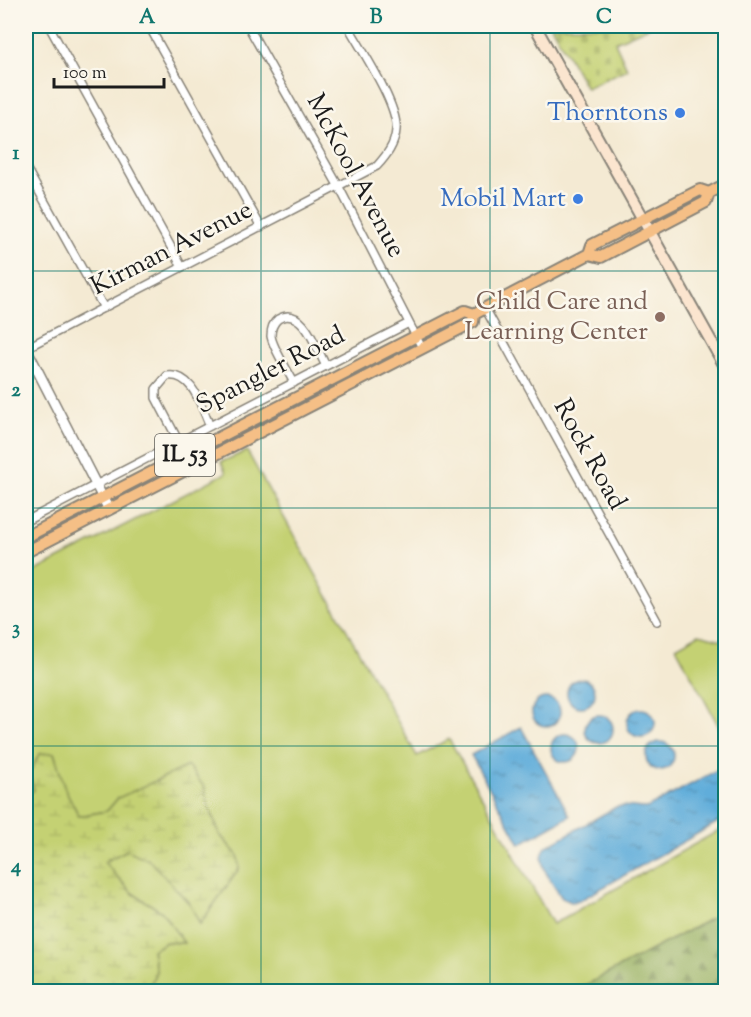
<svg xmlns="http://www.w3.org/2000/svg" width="751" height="1017" font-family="'Sorts Mill Goudy',serif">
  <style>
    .green { fill: #c4d173; stroke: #707648; stroke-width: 1.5 }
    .forest { fill: url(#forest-firs); stroke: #5c6840; stroke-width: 1.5 }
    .wetland { fill: url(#wetland-marsh); stroke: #707648; stroke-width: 1.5 }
    .cemetery { fill: url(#cemetery-stones); stroke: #707648; stroke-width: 1.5 }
    .water { fill: url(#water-ripples); stroke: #3e647b; stroke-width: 1.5 }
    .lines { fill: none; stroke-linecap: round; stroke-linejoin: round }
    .minor-casing { stroke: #888378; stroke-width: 10 }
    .tertiary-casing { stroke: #888378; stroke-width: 12 }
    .secondary-casing { stroke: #888378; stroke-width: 14 }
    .primary-casing { stroke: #888378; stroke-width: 14 }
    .minor { stroke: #fff; stroke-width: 7 }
    .tertiary { stroke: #fff; stroke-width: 9 }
    .secondary { stroke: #fbe5cf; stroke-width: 10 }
    .primary { stroke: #f5bf86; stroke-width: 10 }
    .grid { fill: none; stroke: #0f766e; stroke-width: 1.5; stroke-opacity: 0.55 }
    .shop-dot { fill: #3f7fe0; stroke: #fbf7ec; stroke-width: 2 }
    .education-dot { fill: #8d6e63; stroke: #fbf7ec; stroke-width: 2 }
    .labels { text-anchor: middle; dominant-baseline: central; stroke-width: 5; stroke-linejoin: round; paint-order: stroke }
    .shield { fill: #fbf7ec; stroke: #5f5e5a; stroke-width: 1.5 }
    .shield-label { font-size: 24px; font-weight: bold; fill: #1c1c1c }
    .shop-label { font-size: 26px; fill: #366cbe; stroke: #fbf7ec; text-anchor: end }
    .street-label { font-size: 26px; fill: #1c1c1c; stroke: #fbf7ec }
    .education-label { font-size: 26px; fill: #785e54; stroke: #fbf7ec; text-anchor: end }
    .neatline { fill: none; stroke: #0f766e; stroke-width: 2 }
    .grid-label { font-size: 20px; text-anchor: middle; font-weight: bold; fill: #0f766e }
  </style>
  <defs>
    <pattern id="forest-firs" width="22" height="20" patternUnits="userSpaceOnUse" patternTransform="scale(1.5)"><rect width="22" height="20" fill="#9bb365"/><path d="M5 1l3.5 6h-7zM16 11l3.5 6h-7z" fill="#7e9152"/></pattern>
    <pattern id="wetland-marsh" width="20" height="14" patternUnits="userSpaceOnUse" patternTransform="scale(1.5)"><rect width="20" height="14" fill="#c4d173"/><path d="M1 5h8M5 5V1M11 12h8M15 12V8" fill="none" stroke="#a8b363"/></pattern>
    <pattern id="cemetery-stones" width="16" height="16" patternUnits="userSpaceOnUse" patternTransform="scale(1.5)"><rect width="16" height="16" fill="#c4d173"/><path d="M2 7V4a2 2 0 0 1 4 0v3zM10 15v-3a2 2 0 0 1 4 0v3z" fill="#a8b363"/></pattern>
    <pattern id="water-ripples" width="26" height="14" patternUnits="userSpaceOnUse" patternTransform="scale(1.5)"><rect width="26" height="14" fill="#61adda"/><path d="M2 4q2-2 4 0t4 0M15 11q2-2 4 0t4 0" fill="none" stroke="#4f8cb0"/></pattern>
  </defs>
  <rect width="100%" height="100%" fill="#fbf7ec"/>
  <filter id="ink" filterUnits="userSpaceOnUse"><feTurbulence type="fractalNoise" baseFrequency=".0167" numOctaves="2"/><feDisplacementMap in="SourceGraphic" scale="12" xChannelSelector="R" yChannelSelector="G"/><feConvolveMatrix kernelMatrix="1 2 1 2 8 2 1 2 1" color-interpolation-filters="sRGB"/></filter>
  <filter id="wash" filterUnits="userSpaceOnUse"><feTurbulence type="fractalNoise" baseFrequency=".008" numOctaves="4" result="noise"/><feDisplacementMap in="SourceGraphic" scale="24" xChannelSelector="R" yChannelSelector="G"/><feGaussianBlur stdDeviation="1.35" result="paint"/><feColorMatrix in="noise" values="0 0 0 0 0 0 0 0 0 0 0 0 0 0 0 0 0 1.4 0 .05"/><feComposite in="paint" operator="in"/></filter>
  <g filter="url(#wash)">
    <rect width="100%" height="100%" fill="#f4ead3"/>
    <!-- green -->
    <path class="green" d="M247,451L417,756L449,739L553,924L725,827V911L586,985L568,988L564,991H153L150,986L156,971L152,950L166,942L183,943L162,912L132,893L103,862L127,850L149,859L190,904L200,924L238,856L220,835L207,803L205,788L118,798L107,811L79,816L65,789L54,753L39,754L34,790L26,796V576L226,473L221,462Z
      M699,634L725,641V738L676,647Z"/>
    <!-- forest -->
    <path class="forest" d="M725,911V991H564L568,988L586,985Z"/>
    <!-- wetland -->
    <path class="wetland" d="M54,753L65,789L79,816L107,811L118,798L188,766L205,788L207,803L220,835L238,856L239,869L200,924L190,904L149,860L127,850L104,862L132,893L162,912L184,943L166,942L152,950L156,971L150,986L153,991H26V796L34,790L29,774L39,754Z"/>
    <!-- cemetery -->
    <path class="cemetery" d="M551,26H651L615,42L627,69L586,88Z"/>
    <!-- water -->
    <path class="water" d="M567 693a14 14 0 1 1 28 0a14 14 0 1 1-28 0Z
      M532 712a14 14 0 1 1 28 0a14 14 0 1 1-28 0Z
      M627 723a14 14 0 1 1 28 0a14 14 0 1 1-28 0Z
      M585 729a14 14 0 1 1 28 0a14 14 0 1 1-28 0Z
      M521,727L570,816L520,844L471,755Z
      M551 748a14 14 0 1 1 28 0a14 14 0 1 1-28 0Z
      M646 756a14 14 0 1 1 28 0a14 14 0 1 1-28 0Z
      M721,768L725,770V818L579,901L571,902L562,898C553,884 533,861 547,846L616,807C627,804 636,809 647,808Z"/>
  </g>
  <g filter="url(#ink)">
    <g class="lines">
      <defs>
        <path id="minor" d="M49,26L182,267
          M149,26L261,227
          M248,26L339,187L422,348
          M26,168L104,308
          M485,308L657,621
          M26,348L377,166C386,156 395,145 396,130C399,106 361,49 348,26
          M294,383C288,370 273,349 271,336C271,329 273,323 278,319C303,304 317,350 326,366
          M179,442L156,398V389L167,376C193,372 201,407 210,426
          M26,521L409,323"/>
        <path id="tertiary" d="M26,348L109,510"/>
        <path id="secondary" d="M535,26L726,368"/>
        <path id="primary" d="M589,254L592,245L700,190L709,193
          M26,537L465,311L474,314L589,254L601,257L706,202L709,193L726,184
          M26,552L473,322L474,314"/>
      </defs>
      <!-- minor casing -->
      <use href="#minor" class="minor-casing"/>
      <!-- tertiary casing -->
      <use href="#tertiary" class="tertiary-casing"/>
      <!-- secondary casing -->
      <use href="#secondary" class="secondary-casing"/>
      <!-- primary casing -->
      <use href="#primary" class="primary-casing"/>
      <!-- minor -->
      <use href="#minor" class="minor"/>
      <!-- tertiary -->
      <use href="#tertiary" class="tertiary"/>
      <!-- secondary -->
      <use href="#secondary" class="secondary"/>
      <!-- primary -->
      <use href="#primary" class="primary"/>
    </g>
  </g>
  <!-- grid -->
  <path class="grid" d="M261,26V992M490,26V992M26,271H726M26,508H726M26,746H726"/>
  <!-- markers -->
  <g class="shop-dot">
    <circle cx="680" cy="113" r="6"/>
    <circle cx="578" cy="199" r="6"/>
  </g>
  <circle class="education-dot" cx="660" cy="317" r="6"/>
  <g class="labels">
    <!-- shield labels -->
    <rect class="shield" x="155" y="434" width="60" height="42" rx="4.5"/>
    <g class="shield-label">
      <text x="185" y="455">IL 53</text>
    </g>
    <!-- shop labels -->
    <g class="shop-label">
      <text x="668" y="113">Thorntons</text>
      <text x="566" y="199">Mobil Mart</text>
    </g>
    <!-- street labels -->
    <g class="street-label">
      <text transform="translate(355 176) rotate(62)">McKool Avenue</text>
      <text transform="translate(172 249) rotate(-27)">Kirman Avenue</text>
      <text transform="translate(271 371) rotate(-27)">Spangler Road</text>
      <text transform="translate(589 455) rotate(61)">Rock Road</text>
    </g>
    <!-- education labels -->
    <g class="education-label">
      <text x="648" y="302">Child Care and<tspan x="648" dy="30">Learning Center</tspan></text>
    </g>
  </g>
  <!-- margin -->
  <rect width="751" height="1017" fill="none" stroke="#fbf7ec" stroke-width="66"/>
  <!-- scale -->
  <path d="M54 78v9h110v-9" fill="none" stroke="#1c1c1c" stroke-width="3"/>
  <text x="63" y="78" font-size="18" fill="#1c1c1c" stroke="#fbf7ec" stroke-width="4.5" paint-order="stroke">100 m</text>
  <rect x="33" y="33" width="685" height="951" class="neatline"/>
  <g class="grid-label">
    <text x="147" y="23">A</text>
    <text x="376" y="23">B</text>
    <text x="604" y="23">C</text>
    <text x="16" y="159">1</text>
    <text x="16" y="396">2</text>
    <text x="16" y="634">3</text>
    <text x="16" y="872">4</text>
  </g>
</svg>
